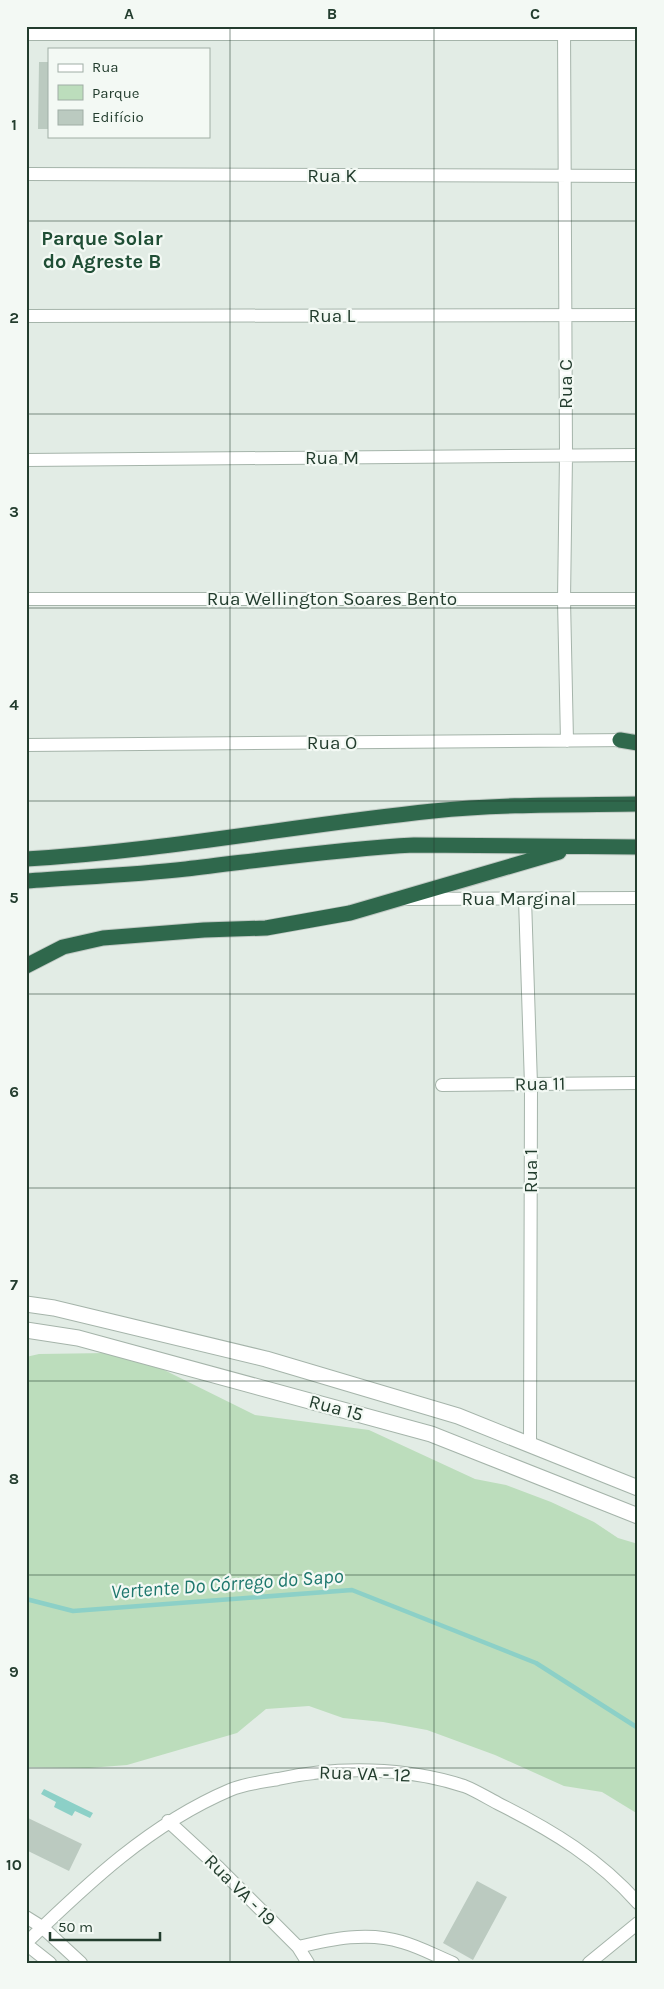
<svg xmlns="http://www.w3.org/2000/svg" width="664" height="1989" font-family="Karla,sans-serif">
  <style>
    .green { fill: #bcddbc }
    .water { fill: #8cd0c7 }
    .lines { fill: none; stroke-linecap: round; stroke-linejoin: round }
    .stream { stroke: #8cd0c7; stroke-width: 4.5 }
    .building { fill: #bbcac0 }
    .minor-casing { stroke: #a5b4aa; stroke-width: 14 }
    .tertiary-casing { stroke: #a5b4aa; stroke-width: 17 }
    .motorway-casing { stroke: #c1c9c4; stroke-width: 17 }
    .minor { stroke: #fff; stroke-width: 12 }
    .tertiary { stroke: #fff; stroke-width: 15 }
    .motorway { stroke: #2f684c; stroke-width: 15 }
    .grid { fill: none; stroke: #233d2e; stroke-width: 1; stroke-opacity: 0.55 }
    .labels { text-anchor: middle; dominant-baseline: central; stroke-width: 4.5; stroke-linejoin: round; paint-order: stroke }
    .street-label { font-size: 19px; fill: #233d2e; stroke: #f3f9f4 }
    .neighbourhood-label { font-size: 20px; font-weight: bold; fill: #1f4e35; stroke: #f3f9f4 }
    .water-label { font-size: 20px; font-style: italic; fill: #1e776d; stroke: #f3f9f4 }
    .neatline { fill: none; stroke: #233d2e; stroke-width: 2 }
    .grid-label { font-size: 16px; text-anchor: middle; font-weight: bold; fill: #233d2e }
  </style>
  <rect width="100%" height="100%" fill="#e2ece5"/>
  <!-- green -->
  <path class="green" d="M107,1353L146,1361L255,1415L369,1430L475,1479L506,1485L551,1502L594,1522L618,1538L638,1544V1814L602,1792L564,1786L495,1755L427,1730L383,1722L343,1718L309,1706L266,1709L237,1733L127,1765L89,1768L26,1767V1357L39,1354Z"/>
  <!-- water -->
  <path class="water" d="M44,1789L93,1813L90,1818L75,1811L72,1816L54,1807L56,1802L41,1794Z"/>
  <g class="lines">
    <!-- stream -->
    <path class="stream" d="M26,1599L73,1611L352,1590L536,1663L638,1728"/>
  </g>
  <!-- building -->
  <path class="building" d="M39,62H49V129H38Z
    M26,1817L82,1844L69,1871L26,1850Z
    M477,1881L507,1897L473,1960L443,1943Z"/>
  <g class="lines">
    <defs>
      <path id="minor" d="M564,26L566,456L564,600L567,741
        M26,34H638
        M26,174L638,176
        M26,316L638,315
        M26,460L638,455
        M26,599H638
        M26,745L630,740
        M408,899L638,898
        M525,899L531,1085L530,1443
        M442,1085L638,1083
        M168,1821L219,1868L298,1947L308,1963
        M26,1917L42,1927L81,1963
        M26,1943C88,1883 150,1824 230,1790C244,1784 262,1782 278,1779C337,1766 406,1767 464,1786C477,1791 489,1799 501,1805C553,1831 599,1859 638,1903
        M26,1944L50,1963
        M298,1947C331,1939 368,1931 402,1942C420,1947 436,1956 453,1963
        M589,1963L638,1923"/>
      <path id="tertiary" d="M26,1304L54,1308L266,1359L458,1416L638,1488
        M26,1330L78,1338L431,1434L638,1516"/>
      <path id="motorway" d="M620,740L638,743
        M26,859C163,851 297,825 433,811C501,804 570,805 638,804
        M26,881C80,877 133,875 186,869C263,860 338,849 414,845L638,847
        M26,966L63,947L103,938L204,930L266,928L350,913L559,852"/>
    </defs>
    <!-- minor casing -->
    <use href="#minor" class="minor-casing"/>
    <!-- tertiary casing -->
    <use href="#tertiary" class="tertiary-casing"/>
    <!-- motorway casing -->
    <use href="#motorway" class="motorway-casing"/>
    <!-- minor -->
    <use href="#minor" class="minor"/>
    <!-- tertiary -->
    <use href="#tertiary" class="tertiary"/>
    <!-- motorway -->
    <use href="#motorway" class="motorway"/>
  </g>
  <!-- grid -->
  <path class="grid" d="M230,26V1963M434,26V1963M26,221H638M26,414H638M26,608H638M26,801H638M26,994H638M26,1188H638M26,1381H638M26,1575H638M26,1768H638"/>
  <g class="labels">
    <!-- street labels -->
    <g class="street-label">
      <text x="332" y="176">Rua K</text>
      <text x="332" y="316">Rua L</text>
      <text transform="translate(566 384) rotate(-90)">Rua C</text>
      <text x="332" y="458">Rua M</text>
      <text x="332" y="599">Rua Wellington Soares Bento</text>
      <text x="332" y="743">Rua O</text>
      <text x="519" y="899">Rua Marginal</text>
      <text transform="translate(540 1084) rotate(-1)">Rua 11</text>
      <text transform="translate(531 1171) rotate(-90)">Rua 1</text>
      <text transform="translate(336 1408) rotate(15)">Rua 15</text>
      <text transform="translate(365 1774) rotate(2)">Rua VA - 12</text>
      <text transform="translate(240 1890) rotate(45)">Rua VA - 19</text>
    </g>
    <!-- neighbourhood labels -->
    <g class="neighbourhood-label">
      <text x="102" y="238">Parque Solar<tspan x="102" dy="23">do Agreste B</tspan></text>
    </g>
    <!-- water labels -->
    <g class="water-label">
      <text transform="translate(227 1584) rotate(-4)">Vertente Do Córrego do Sapo</text>
    </g>
  </g>
  <!-- border -->
  <rect width="664" height="1989" fill="none" stroke="#f3f9f4" stroke-width="55"/>
  <!-- legend -->
  <rect x="48" y="48" width="162" height="90" fill="#f3f9f4" stroke="#a0aea5"/>
  <rect x="58" y="64" width="25" height="8" fill="#ffffff" stroke="#a0aea5"/>
  <text x="92" y="72" font-size="15" fill="#233d2e">Rua</text>
  <rect x="58" y="85" width="25" height="15" fill="#bcddbc" stroke="#a0aea5"/>
  <text x="92" y="98" font-size="15" fill="#233d2e">Parque</text>
  <rect x="58" y="110" width="25" height="15" fill="#bbcac0" stroke="#a0aea5"/>
  <text x="92" y="122" font-size="15" fill="#233d2e">Edifício</text>
  <!-- scale -->
  <path d="M50 1932v8h110v-8" fill="none" stroke="#233d2e" stroke-width="2.5"/>
  <text x="58" y="1932" font-size="15" fill="#233d2e" stroke="#f3f9f4" stroke-width="4" paint-order="stroke">50 m</text>
  <rect x="28" y="28" width="608" height="1934" class="neatline"/>
  <g class="grid-label">
    <text x="129" y="19">A</text>
    <text x="332" y="19">B</text>
    <text x="535" y="19">C</text>
    <text x="14" y="130">1</text>
    <text x="14" y="323">2</text>
    <text x="14" y="517">3</text>
    <text x="14" y="710">4</text>
    <text x="14" y="903">5</text>
    <text x="14" y="1097">6</text>
    <text x="14" y="1290">7</text>
    <text x="14" y="1484">8</text>
    <text x="14" y="1677">9</text>
    <text x="14" y="1870">10</text>
  </g>
</svg>
